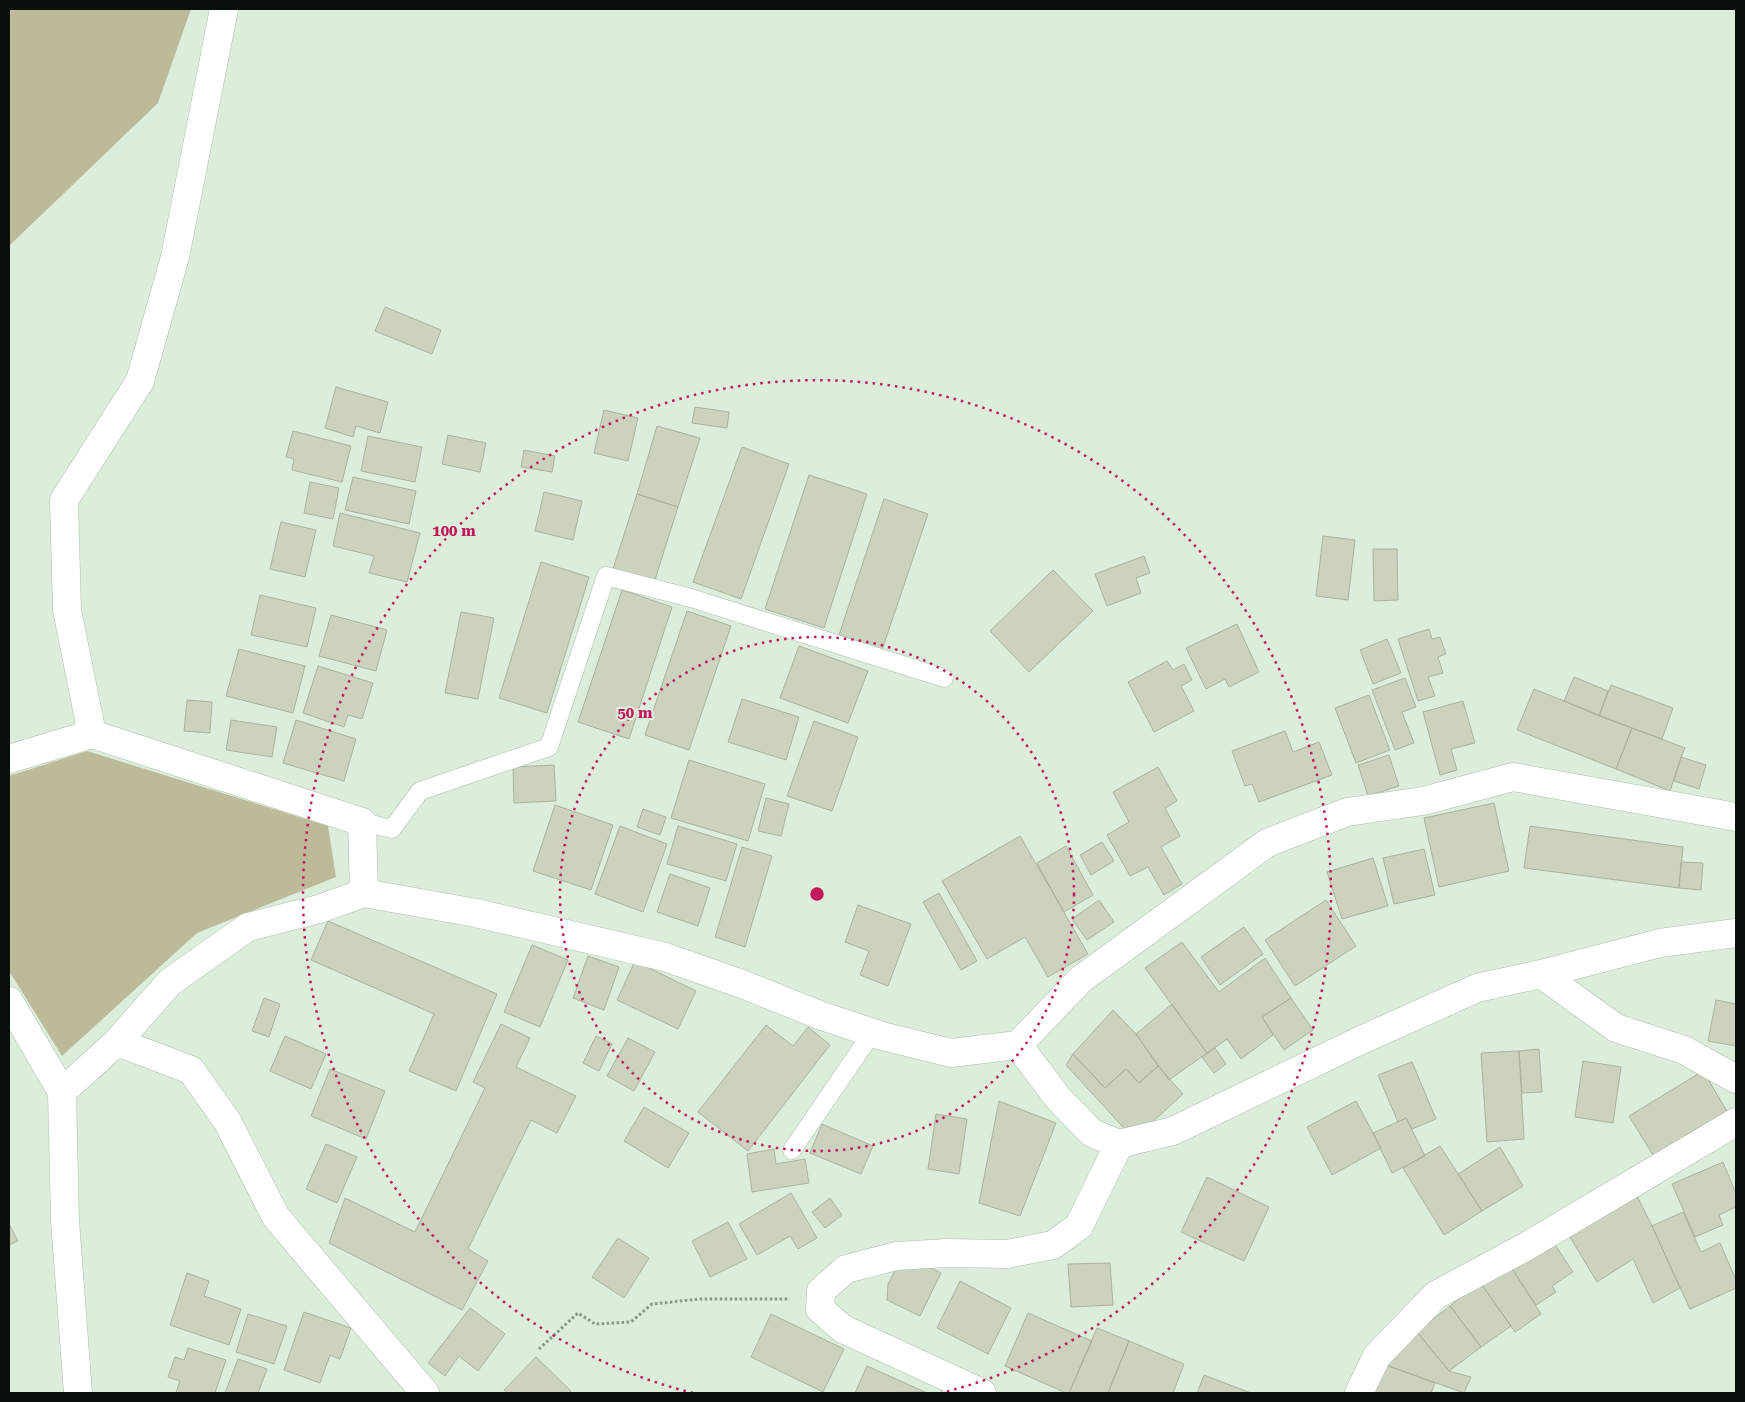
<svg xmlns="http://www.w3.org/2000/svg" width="1745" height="1402" font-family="'Roboto Serif',serif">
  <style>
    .green { fill: #bdba9a }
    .building { fill: #cbd2bd; stroke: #aab29d }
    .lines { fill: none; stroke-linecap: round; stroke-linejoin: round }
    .service-casing { stroke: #adbdac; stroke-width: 19 }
    .minor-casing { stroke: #adbdac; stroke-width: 29 }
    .tertiary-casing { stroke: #adbdac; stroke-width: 29 }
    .path { stroke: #879487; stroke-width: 3; stroke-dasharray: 2.5 2.5; stroke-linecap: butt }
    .service { stroke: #fff; stroke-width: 18 }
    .minor { stroke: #fff; stroke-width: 28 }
    .tertiary { stroke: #fff; stroke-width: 28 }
    .ring { fill: none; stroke: #c2185b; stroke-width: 2.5; stroke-dasharray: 2.5 5 }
    .centre { fill: #c2185b; stroke: #dceddb; stroke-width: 2.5 }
    .ring-label { font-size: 15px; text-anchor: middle; font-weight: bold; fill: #c2185b; stroke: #dceddb; stroke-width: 4.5; stroke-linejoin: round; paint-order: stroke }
  </style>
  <rect width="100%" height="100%" fill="#dceddb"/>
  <!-- green -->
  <path class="green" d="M9,9H191L158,103L9,246Z
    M87,751L328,826L336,877L197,933L62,1056L9,971V776Z"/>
  <!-- building -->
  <path class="building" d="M385,307L441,330L432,354L375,331Z
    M336,387L388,402L380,433L356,426L353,437L325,428Z
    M695,407L729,412L727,428L692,423Z
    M604,410L638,418L628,461L594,453Z
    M657,426L700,438L678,507L637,494Z
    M293,431L351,446L342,482L292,470L294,459L286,457Z
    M448,435L486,443L480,472L442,464Z
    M368,436L422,447L415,482L361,471Z
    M742,447L789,464L741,599L693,582Z
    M524,450L555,456L552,472L521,467Z
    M809,475L867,494L824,628L765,609Z
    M353,477L416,491L409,524L345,510Z
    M310,482L339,488L333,519L304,513Z
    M544,492L582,501L573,540L535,531Z
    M637,494L678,507L654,583L613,569Z
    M884,499L928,514L882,650L839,635Z
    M340,513L420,533L407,582L369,573L374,556L333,546Z
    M281,522L316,530L305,577L270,569Z
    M1323,536L1355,540L1348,600L1316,596Z
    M1373,549H1397L1398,600L1374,601Z
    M1144,556L1150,573L1136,578L1141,593L1107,606L1095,574Z
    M541,562L589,577L547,713L499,698Z
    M1053,570L1093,611L1029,672L990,631Z
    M622,590L672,607L629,739L578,722Z
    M260,595L316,608L307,647L251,635Z
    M687,611L731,626L689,750L645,735Z
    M461,612L494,618L478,699L445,693Z
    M331,615L387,630L376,671L319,656Z
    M1237,624L1259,672L1229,687L1225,679L1206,689L1186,648Z
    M1429,629L1432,639L1440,637L1446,654L1438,657L1443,673L1428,677L1435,696L1418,701L1398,639Z
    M1387,639L1401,673L1373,684L1360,650Z
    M799,646L868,671L848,723L780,698Z
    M239,649L305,666L293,713L226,696Z
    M1167,661L1173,670L1184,664L1192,680L1181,686L1194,711L1154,732L1128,682Z
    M318,666L373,683L362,719L348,715L344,727L303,713Z
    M1574,677L1608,691L1599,716L1564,701Z
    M1405,678L1416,707L1402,712L1414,743L1395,750L1372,690Z
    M1611,685L1673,708L1662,739L1599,716Z
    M1534,689L1632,728L1616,769L1517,730Z
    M1369,695L1390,750L1356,763L1335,708Z
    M742,699L799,717L786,760L728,742Z
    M187,700L212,702L210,733L184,731Z
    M1463,701L1475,743L1451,749L1457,770L1440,775L1423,712Z
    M231,720L277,727L272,757L226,750Z
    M296,720L356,739L344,781L283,763Z
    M814,721L858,737L832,811L787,796Z
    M1632,728L1685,748L1681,757L1670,791L1616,769Z
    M1285,731L1293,752L1319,742L1332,775L1259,802L1252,784L1245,786L1232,751Z
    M1389,755L1399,786L1368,796L1358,765Z
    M1681,757L1706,765L1699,789L1674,781Z
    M689,760L765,784L748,841L671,818Z
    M554,765L556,801L514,803L513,767Z
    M1158,767L1177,801L1165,808L1180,836L1161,847L1182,884L1164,895L1148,867L1130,876L1107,835L1129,822L1113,792Z
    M766,798L789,804L781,836L758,831Z
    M1494,803L1509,871L1439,887L1424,818Z
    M555,805L613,825L591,890L533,871Z
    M643,809L666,817L660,835L637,827Z
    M620,826L667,844L643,912L595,894Z
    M678,826L737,844L726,881L667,864Z
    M1530,826L1683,847L1679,888L1524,868Z
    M1020,836L1088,954L1048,977L1025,937L987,959L942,881Z
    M1102,842L1114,861L1091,875L1080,855Z
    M1066,846L1093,895L1064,912L1037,863Z
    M742,847L772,856L745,947L715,937Z
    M1424,849L1435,895L1394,904L1383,858Z
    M1373,858L1388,906L1342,919L1327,872Z
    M1681,862L1703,863L1701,890L1679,888Z
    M670,874L710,888L698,926L657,912Z
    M939,893L977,961L961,970L923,902Z
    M1099,900L1114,922L1087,940L1072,919Z
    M1326,900L1356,946L1295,986L1265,940Z
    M858,905L911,924L888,986L860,975L869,951L845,942Z
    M328,921L497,994L456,1091L409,1071L434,1014L311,960Z
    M1244,927L1263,954L1220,985L1201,957Z
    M1182,942L1219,992L1265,958L1291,998L1262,1017L1273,1035L1241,1059L1227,1039L1207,1053L1145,968Z
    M532,945L568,960L540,1027L504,1012Z
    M588,956L619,967L604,1010L573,998Z
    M635,961L696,991L678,1029L617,1000Z
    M264,998L280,1004L269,1037L252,1031Z
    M1291,998L1313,1030L1284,1050L1262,1017Z
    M1716,1000L1736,1004V1046L1708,1041Z
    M1172,1004L1207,1053L1169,1080L1136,1034Z
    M1113,1010L1136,1034L1158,1066L1139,1083L1126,1069L1105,1088L1073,1054Z
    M501,1024L530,1038L516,1067L576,1096L557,1133L531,1120L468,1249L488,1261L462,1310L329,1243L345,1198L415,1232L485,1088L473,1082Z
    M766,1025L793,1046L808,1027L830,1045L748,1151L698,1112Z
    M285,1036L326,1054L311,1089L270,1071Z
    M596,1036L612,1044L599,1071L583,1063Z
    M628,1038L655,1052L634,1091L607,1076Z
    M1215,1048L1226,1064L1214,1073L1202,1057Z
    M1539,1049L1542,1092L1522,1093L1519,1051Z
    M1519,1051L1524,1139L1487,1142L1481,1053Z
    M1073,1054L1105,1088L1126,1069L1139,1083L1158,1066L1183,1094L1134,1139L1066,1065Z
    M1583,1061L1621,1067L1613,1123L1575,1117Z
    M1412,1062L1436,1119L1412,1129L1406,1118L1398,1122L1378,1075Z
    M330,1069L385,1091L366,1139L311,1116Z
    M1703,1071L1727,1111L1653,1155L1629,1116Z
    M999,1101L1056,1123L1020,1216L979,1203Z
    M1356,1101L1381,1148L1332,1175L1307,1127Z
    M644,1107L689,1133L668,1168L624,1141Z
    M936,1114L967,1119L959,1174L928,1169Z
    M1406,1118L1425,1156L1392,1173L1373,1133Z
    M822,1124L873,1146L861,1174L810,1153Z
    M326,1144L357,1157L337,1203L306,1189Z
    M1440,1146L1482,1211L1444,1235L1403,1168Z
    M1500,1147L1523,1186L1482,1211L1458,1174Z
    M774,1149L776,1164L805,1159L809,1183L752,1192L747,1154Z
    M1723,1162L1736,1194V1207L1719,1215L1723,1225L1695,1237L1672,1184Z
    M1207,1177L1269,1207L1244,1261L1181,1232Z
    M1635,1192L1652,1226L1680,1288L1653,1303L1633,1259L1597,1282L1567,1232Z
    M791,1193L817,1238L798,1249L790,1236L757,1255L739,1224Z
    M830,1198L842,1215L825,1228L812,1212Z
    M1683,1212L1701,1252L1720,1243L1736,1280V1288L1690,1309L1652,1226Z
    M728,1222L747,1259L710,1277L692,1241Z
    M9,1224L18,1241L9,1245Z
    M1550,1237L1573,1272L1552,1286L1556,1292L1536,1305L1509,1264Z
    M618,1238L649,1258L624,1298L592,1277Z
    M920,1262L941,1273L920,1316L887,1300L888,1284L897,1267Z
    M1110,1263L1113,1305L1071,1307L1068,1264Z
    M1509,1264L1541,1314L1515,1332L1480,1282Z
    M187,1273L209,1281L204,1296L241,1309L229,1345L170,1325Z
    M960,1281L1011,1308L988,1354L937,1328Z
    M1480,1282L1511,1326L1481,1347L1450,1306Z
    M1450,1306L1481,1347L1449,1371L1417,1332Z
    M470,1308L505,1334L478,1371L459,1356L445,1376L428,1363Z
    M304,1312L351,1328L340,1359L330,1355L320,1383L284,1370Z
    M1028,1313L1092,1341L1069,1393H1066L1005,1366Z
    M248,1314L287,1326L274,1364L236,1352Z
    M771,1314L844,1349L823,1392L751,1357Z
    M1097,1328L1129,1341L1108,1393H1069Z
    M1417,1332L1449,1371L1471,1377L1464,1393L1386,1365Z
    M1129,1341L1184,1364L1173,1393H1108Z
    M188,1348L226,1360L215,1393H176L180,1381L168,1377L175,1357L184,1360Z
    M536,1357L571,1391L569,1393H508L504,1390Z
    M238,1359L267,1369L258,1393H225Z
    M1386,1365L1435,1383L1431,1393H1374Z
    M867,1366L925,1392L855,1393Z
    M1204,1375L1251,1393H1197Z"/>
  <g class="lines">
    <defs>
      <path id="service" d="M362,822L392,829L420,791L549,747L606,576L691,598L944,678
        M792,1150L872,1033"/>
      <path id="minor" d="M92,734L67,610L64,500L140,381L175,257L224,9
        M9,759L92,734L362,822L364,893
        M1541,974L1660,943L1736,933
        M9,1001L62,1092L117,1042L170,982L248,927L319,909L364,893L476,913L665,957L742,984L822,1016L882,1036L951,1053L1018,1045L1080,980L1267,843L1347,812L1423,801L1513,777L1736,817
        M117,1042L191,1070L227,1121L276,1217L425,1393
        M1018,1045L1058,1098L1092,1133L1119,1144L1173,1131L1357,1042L1477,988L1541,974L1616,1028L1684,1050L1736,1079
        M982,1393L843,1329L820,1309L821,1291L846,1269L896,1256L947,1253L1007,1254L1053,1245L1079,1226L1119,1144
        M1359,1393L1377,1356L1436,1295L1527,1246L1736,1122"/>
      <path id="tertiary" d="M62,1092L65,1221L78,1393"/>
    </defs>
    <!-- service casing -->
    <use href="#service" class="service-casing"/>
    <!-- minor casing -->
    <use href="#minor" class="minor-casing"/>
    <!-- tertiary casing -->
    <use href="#tertiary" class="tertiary-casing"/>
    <!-- path -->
    <path class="path" d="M539,1349L578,1313L595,1324L631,1322L652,1304L700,1299H790"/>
    <!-- service -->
    <use href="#service" class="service"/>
    <!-- minor -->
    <use href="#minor" class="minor"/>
    <!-- tertiary -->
    <use href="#tertiary" class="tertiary"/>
  </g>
  <!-- distance rings -->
  <g class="ring">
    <circle cx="817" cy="894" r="257"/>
    <path d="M693 1393A514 514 0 1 1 941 1393"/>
  </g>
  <circle cx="817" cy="894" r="8" class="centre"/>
  <g class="ring-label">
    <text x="454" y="536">100 m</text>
    <text x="635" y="718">50 m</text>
  </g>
  <!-- border -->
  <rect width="1745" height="1402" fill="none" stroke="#090f09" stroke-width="20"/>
</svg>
